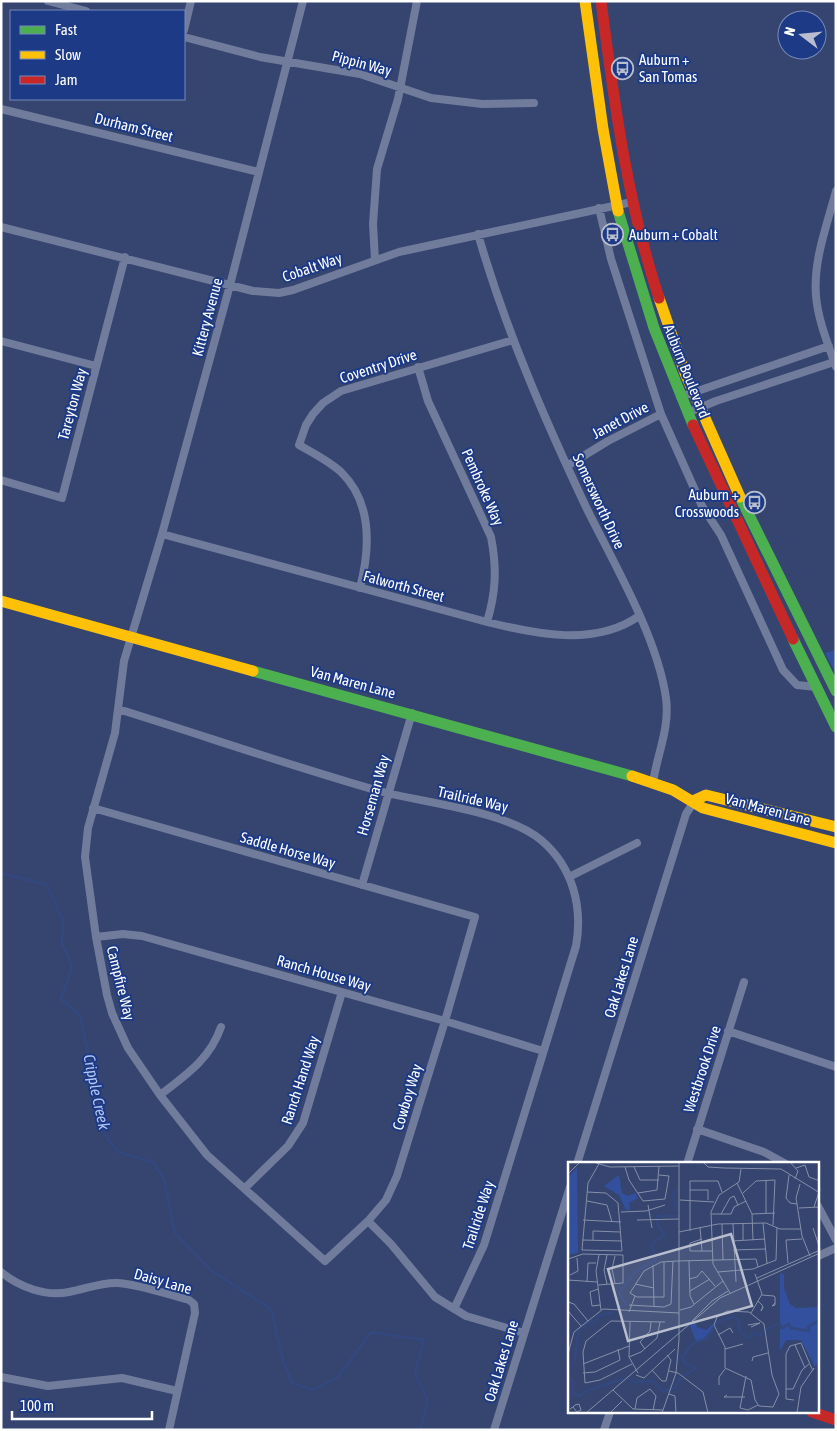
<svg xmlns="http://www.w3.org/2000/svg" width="837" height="1431" font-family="'Asap Condensed',sans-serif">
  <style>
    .green { fill: #32509e }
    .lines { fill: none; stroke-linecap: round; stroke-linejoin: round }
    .stream { stroke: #344880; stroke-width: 2.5 }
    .street { stroke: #717c9d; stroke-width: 8 }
    .fast { stroke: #4caf50; stroke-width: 11 }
    .slow { stroke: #ffc107; stroke-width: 11 }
    .jam { stroke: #c62828; stroke-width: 11 }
    .labels { text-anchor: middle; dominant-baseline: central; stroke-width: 4; stroke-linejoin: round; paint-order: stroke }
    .poi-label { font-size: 15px; fill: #fff; stroke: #1d3a87; text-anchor: start }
    .street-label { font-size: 15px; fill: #fff; stroke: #1d3a87 }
    .water-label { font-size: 16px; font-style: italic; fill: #b2c5f2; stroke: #1d3a87 }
    .inset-river { fill: none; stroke: #344880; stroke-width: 2.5 }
    .inset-road { fill: none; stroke: #868fa9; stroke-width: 1 }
    .view { fill: #b8becd; fill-opacity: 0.15; stroke: #b8becd; stroke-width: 2.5 }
    .inset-edge { fill: none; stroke: #fff; stroke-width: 2.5 }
  </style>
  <rect width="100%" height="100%" fill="#35456f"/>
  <!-- green -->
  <path class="green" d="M836,650V674L825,653Z"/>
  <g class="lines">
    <!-- stream -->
    <path class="stream" d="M1,873L47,885L63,921L62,943L72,967L61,999L80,1015L106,1136L118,1152L153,1162L164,1179L175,1233L212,1271L271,1309L283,1360L292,1383L313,1390L338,1377L371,1332L424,1340L415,1373L428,1401L420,1430"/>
    <!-- street -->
    <path class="street" d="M48,1L86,11
      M184,30L191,1
      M184,37L260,57L360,74L431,98L482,104L534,103
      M1,109L259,172
      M836,191C827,225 813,261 816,296C818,320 828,344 836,367
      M599,208L611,259L661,414L702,506L721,535L783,670L797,685L816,687
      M1,227L253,291L279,293L293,290L399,252L632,202
      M478,234C505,328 544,418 586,507C614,564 657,636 666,698C670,729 657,754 653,783
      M375,260L373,224L377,169L398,99L417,1
      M1,341L96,366
      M418,367L428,401L491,537C497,568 496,592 487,622
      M680,397L829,346
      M687,413L716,401L834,362
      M567,466L608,441L661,414
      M1,480L62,498L125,257
      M162,534L487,622C535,634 595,647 639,616
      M360,588C370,549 373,503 341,472C329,461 313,453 299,445L306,425L313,414L323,403L341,391L513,340
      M118,709C205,736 291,766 379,791C424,803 507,811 541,840C573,867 583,907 576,946L484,1245L454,1309
      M93,808L475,917L445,1021L397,1176L386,1200L368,1221L325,1261L207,1155L160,1095L128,1048L112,1013L107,995L96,937L85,857L88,828L115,733L124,661L162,534L230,285L303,1
      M569,877L637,843
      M362,885L412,713
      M96,937L123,934L142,936L445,1021L543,1051
      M728,1031L836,1067
      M160,1095C186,1075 210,1059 221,1027
      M697,1129L764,1152L786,1164
      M577,1164L686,814L695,800
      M687,1164L744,982
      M245,1188L288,1146L303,1123L342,992
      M818,1206L836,1240
      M368,1221L391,1244L435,1297L466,1316L524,1333
      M818,1256L836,1248
      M1,1272C19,1287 46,1297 69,1292C86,1289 101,1282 118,1283C142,1285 166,1294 189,1300L194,1304L195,1313L169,1430
      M1,1377L48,1386L122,1378L177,1391
      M494,1430L570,1187
      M604,1430L610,1412"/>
    <!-- fast -->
    <path class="fast" d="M618,211L654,328L693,425
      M740,497L836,691
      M793,639L836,727
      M253,671L632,776"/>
    <!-- slow -->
    <path class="slow" d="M585,1L603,129L618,211
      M659,298L685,373L740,497
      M1,601L253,671
      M632,776L673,790L703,808L836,843
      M695,800L706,795L836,827"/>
    <!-- jam -->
    <path class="jam" d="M601,1C614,102 627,201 659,298
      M693,425L793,639
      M812,1412L836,1420"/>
  </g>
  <!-- icons -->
  <defs>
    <symbol id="bus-ring" viewBox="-11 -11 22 22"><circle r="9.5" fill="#1d3a87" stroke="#b8becd" stroke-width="1.5"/><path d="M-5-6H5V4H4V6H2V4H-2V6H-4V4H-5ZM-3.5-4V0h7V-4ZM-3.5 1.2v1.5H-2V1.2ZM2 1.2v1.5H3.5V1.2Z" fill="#b8becd"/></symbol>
  </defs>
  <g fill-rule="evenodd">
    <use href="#bus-ring" x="610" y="56" width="25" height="25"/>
    <use href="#bus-ring" x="600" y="222" width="25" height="25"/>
    <use href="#bus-ring" x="742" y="490" width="25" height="25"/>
  </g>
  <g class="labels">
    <!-- poi labels -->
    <g class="poi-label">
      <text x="639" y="59">Auburn +<tspan x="639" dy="17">San Tomas</tspan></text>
      <text x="629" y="234">Auburn + Cobalt</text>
      <text x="739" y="494" text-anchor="end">Auburn +<tspan x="739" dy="17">Crosswoods</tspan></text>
    </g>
    <!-- street labels -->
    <g class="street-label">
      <text transform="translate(362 63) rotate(15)">Pippin Way</text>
      <text transform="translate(134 127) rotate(14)">Durham Street</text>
      <text transform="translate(312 267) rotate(-19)">Cobalt Way</text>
      <text transform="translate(207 317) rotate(-75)">Kittery Avenue</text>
      <text transform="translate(378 366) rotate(-18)">Coventry Drive</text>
      <text transform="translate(687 371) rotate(68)">Auburn Boulevard</text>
      <text transform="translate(72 404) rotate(-75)">Tareyton Way</text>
      <text transform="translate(620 420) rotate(-28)">Janet Drive</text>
      <text transform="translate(483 487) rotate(66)">Pembroke Way</text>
      <text transform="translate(599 501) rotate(65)">Somersworth Drive</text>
      <text transform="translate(404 586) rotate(15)">Falworth Street</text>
      <text transform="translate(353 682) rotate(15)">Van Maren Lane</text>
      <text transform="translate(373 795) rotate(-74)">Horseman Way</text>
      <text transform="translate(473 799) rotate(13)">Trailride Way</text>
      <text transform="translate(768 809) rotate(15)">Van Maren Lane</text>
      <text transform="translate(288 850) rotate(16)">Saddle Horse Way</text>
      <text transform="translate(324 973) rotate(16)">Ranch House Way</text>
      <text transform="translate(621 977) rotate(-73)">Oak Lakes Lane</text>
      <text transform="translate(121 983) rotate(76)">Campfire Way</text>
      <text transform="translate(702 1069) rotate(-72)">Westbrook Drive</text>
      <text transform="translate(300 1080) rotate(-72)">Ranch Hand Way</text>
      <text transform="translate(407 1097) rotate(-73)">Cowboy Way</text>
      <text transform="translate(478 1215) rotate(-72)">Trailride Way</text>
      <text transform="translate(163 1281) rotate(16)">Daisy Lane</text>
      <text transform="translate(501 1361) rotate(-73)">Oak Lakes Lane</text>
    </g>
    <!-- water labels -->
    <g class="water-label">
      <text transform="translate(97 1092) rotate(78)">Cripple Creek</text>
    </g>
  </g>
  <!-- overview -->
  <g transform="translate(568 1162)">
    <rect width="251" height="251" fill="#35456f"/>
    <path d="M9,6L10,91L0,93V15ZM51,13L54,31L60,34L67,31L70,36L61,41L62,48H58L51,33L36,24ZM212,111L216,113V126L222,142L228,146L251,145V199L247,205L233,178H218L212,189ZM127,159L129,165L138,168L145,162V166L133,180L128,179L122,164Z" fill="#32509e"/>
    <path class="inset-river" d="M109,50L105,32L110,27M47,147L58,142L51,131L68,109L88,98L83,82L97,73L90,64L89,54H110M148,164L151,159L165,155L172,159L171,168L179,176L187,171L192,174L195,169M198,168L211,161L214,166L221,162L223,166L241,169L240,165L252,158M0,205L6,202L11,168L20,160L27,161L30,154L46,150M116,214L128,206L117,201L114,195L125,181L140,176L145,167M0,215L6,220L4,231L12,234L20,228L55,217M59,216L67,220L85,219L96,229L107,226L113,215"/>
    <path class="inset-road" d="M135,0L140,5L156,6L213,7L252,31M222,0L230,9L227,17M28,1L42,5L111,4M57,5L61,18L75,39L97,37L101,14L91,13M66,5L72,18H91M228,6L237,3L241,15L252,19M0,12L12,0M221,13L218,36L222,41L229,42M169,21L184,52L185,78M232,22L228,36L234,74L242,94M122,28H140V38M19,30L38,31L50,41L54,89L14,88L20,21L32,0M70,31L89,28L91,4M175,31L188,19L207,18L205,63M112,38L146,40M19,39L39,43L44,60M80,43L84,66M246,45L252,27M231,46L252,45M53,50L78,49L97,43M198,51V18M143,52H163L166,45L178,39M153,52L162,36L166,34L170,43M184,52L207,51M15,58L53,60M69,58L111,57M195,61L199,102M154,62L155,98M165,62L168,120M175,62V78M132,65L134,89M245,66L252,87M122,69V19H150L154,30M111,70L150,62L198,61L212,67H233M134,77L122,81V89H144M14,78L54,79M25,78V69L52,70M164,79L197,77M165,88L198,87M31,93L28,109L33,148M39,93L36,108L39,122M47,94L44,107L47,121M0,97L15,92L55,93V121L30,123M121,99L122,134L126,142M96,100V135H69L62,131L76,109L93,100L109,99L188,97L190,105M220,101L218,78L234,77M85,103L86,144M150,110L185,107L208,98L209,66M2,113L10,109L9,96M189,116L252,88M121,117L129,115L134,109L147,124M0,118L29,120M19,120L20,101H28M67,122L86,126M30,127L22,130L24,144L32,143M122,129L142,117M162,131L145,102L143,50L151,33L171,20L173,7M194,133L206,134L207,135V143L204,144L207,141M190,139L194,143L195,145L193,149L195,145M0,140L6,142L20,159M61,143L96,145L103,142L105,99M112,148L123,145L155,119M0,149L13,164M159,149L181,150L196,162L204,213L211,232L205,245L191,244L187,238L183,218L157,206V185L146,163L149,155ZM61,150L67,134M183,151L194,132L187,112M124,159L144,139L160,129M62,160L61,195L70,211M180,163L192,161L183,165M150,173L162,166L165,171M233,181L244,207M227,183L237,206M77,187L72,180L82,169L83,160M157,187L175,182M0,192L6,170L35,147L111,151M61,195L73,190L89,176L92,160M184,199L185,195L200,191M15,202L61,184M64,202L32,218L17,221L15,190L18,179L43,159L97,160M84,208L94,219H98L103,198L99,193M101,209L110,211L135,230L140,251M15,211L27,210L52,198L50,187M68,213L76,216L107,187M178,214L172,246L180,248L190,243M151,223V215L157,207M218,227H225L234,208L241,202M45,228L65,247L95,248M101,232L107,234L108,251M159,233L156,235H177M226,238L218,237V192L222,184L233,181M2,247L5,245L7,243L11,242L13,248L9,250L5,245M67,247L69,236L82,227L88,234L85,248M18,251L152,136L252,91M42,251L54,239M94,251L108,211L111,178V0M229,251L233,225L246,206L244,209"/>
    <path class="view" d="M163,72L184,144L60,179L40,107Z"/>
    <rect width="251" height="251" class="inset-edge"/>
  </g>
  <!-- border -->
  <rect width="837" height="1431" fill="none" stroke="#ffffff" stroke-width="5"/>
  <!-- legend -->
  <rect x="10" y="10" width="175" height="90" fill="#1d3a87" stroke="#7789b7"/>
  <rect x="20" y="26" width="25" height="8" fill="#4caf50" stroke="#7789b7"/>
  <text x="55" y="35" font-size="15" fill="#ffffff">Fast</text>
  <rect x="20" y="51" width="25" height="8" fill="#ffc107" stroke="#7789b7"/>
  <text x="55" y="60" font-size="15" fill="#ffffff">Slow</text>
  <rect x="20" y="76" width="25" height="8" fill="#c62828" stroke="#7789b7"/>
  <text x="55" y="85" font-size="15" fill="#ffffff">Jam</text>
  <!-- north arrow -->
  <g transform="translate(802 35) rotate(286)"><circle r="24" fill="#1d3a87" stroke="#7789b7"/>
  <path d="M0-4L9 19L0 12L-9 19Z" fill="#b8becd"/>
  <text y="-8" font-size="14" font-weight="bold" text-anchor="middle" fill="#ffffff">N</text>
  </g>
  <!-- scale -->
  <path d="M12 1411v8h140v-8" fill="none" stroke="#ffffff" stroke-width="2.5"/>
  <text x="20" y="1411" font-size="15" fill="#ffffff" stroke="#1d3a87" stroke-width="4" paint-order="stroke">100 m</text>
</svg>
